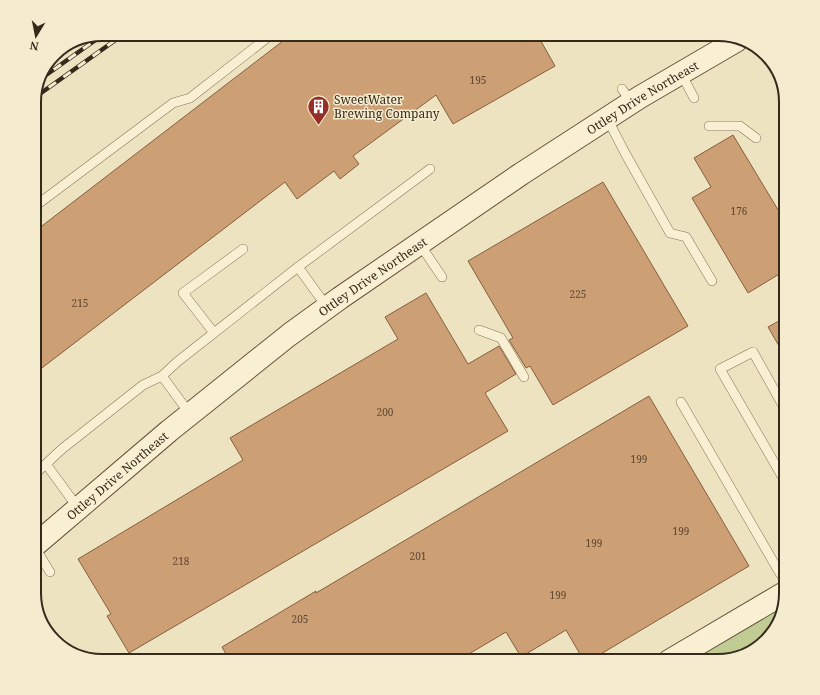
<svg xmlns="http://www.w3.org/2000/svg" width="820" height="695" font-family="'Noto Serif',serif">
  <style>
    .green { fill: #c1cb94 }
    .building { fill: #cc9f75; stroke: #855f3e }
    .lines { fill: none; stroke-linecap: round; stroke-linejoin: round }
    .lane-casing { stroke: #867358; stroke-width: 10 }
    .secondary-casing { stroke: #68543b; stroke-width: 24 }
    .lane { stroke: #f9f0d3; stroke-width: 9 }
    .secondary { stroke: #f9f0d3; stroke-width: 22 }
    .rail-casing { stroke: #362a1c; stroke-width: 4.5 }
    .rail { stroke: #f5eccf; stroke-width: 3; stroke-dasharray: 9; stroke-linecap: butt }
    .labels { text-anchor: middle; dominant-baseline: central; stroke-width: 3; stroke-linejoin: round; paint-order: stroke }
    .number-label { font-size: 10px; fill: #5c4732 }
    .street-label { font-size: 12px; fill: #362a1c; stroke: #f5eccf }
    .poi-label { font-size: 12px; fill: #362a1c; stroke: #f5eccf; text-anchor: start }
    .rim { fill: none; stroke: #362a1c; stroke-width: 2 }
  </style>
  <rect width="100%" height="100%" fill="#eee3c0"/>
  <!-- green -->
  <path class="green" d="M780,608L769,638L744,656L718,661H689Z"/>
  <!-- building -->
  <path class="building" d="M292,34H521L526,42L538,36L555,66L453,124L436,95L353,156L359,164L340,179L334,171L297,199L285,182L34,374V232Z
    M733,135L786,223V270L748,293L692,198L711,187L694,158Z
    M603,182L688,326L553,405L530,366L526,368L509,340L513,338L468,261Z
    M426,293L468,364L499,346L516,374L485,393L508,431L129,653L107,616L111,614L78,559L243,460L230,438L398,339L385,317Z
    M786,317V358L768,327Z
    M649,396L749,566L589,661H584L566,630L521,657L506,632L457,661H230L222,647L316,591V593Z"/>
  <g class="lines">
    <defs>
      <path id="lane" d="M681,73L694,98
        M622,89L632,103
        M607,118L625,153L670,233L686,237L712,281
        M709,126H740L756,138
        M34,207L173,103L190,98L272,34
        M419,243L442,277
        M298,267L327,307
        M479,330L501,338L524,377
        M214,333L183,293L243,249
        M162,376L190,414
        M681,402L778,570L786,582
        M46,464L78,508
        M34,475L62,449L143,385L162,376L177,362L298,267L430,169
        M786,483L720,369L753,352L786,411
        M34,546L50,572"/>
      <g id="secondary">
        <path id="s1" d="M34,546L169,431L289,335L340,298L521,174L640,97L736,41"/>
        <path d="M669,661L786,592"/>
      </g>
    </defs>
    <!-- lane casing -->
    <use href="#lane" class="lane-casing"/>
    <!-- secondary casing -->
    <use href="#secondary" class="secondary-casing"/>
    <!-- lane -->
    <use href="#lane" class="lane"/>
    <!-- secondary -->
    <use href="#secondary" class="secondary"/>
    <defs>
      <path id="rail" d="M39,80L104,34
        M34,98L124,34"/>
    </defs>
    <!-- rail casing -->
    <use href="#rail" class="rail-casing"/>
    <!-- rail -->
    <use href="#rail" class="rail"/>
  </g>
  <!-- icons -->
  <defs>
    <symbol id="building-pin" viewBox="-11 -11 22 30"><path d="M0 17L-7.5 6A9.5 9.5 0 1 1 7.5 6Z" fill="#952e28" stroke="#f5eccf"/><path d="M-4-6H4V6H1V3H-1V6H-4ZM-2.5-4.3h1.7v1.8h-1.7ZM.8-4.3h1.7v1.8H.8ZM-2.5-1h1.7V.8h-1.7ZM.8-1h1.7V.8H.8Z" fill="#fff"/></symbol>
  </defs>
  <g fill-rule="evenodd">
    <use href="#building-pin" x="306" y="94" width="25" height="34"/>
  </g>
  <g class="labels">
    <!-- number labels -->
    <g class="number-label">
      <text x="478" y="80">195</text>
      <text x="739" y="211">176</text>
      <text x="578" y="294">225</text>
      <text x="80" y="303">215</text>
      <text x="385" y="412">200</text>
      <text x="639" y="459">199</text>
      <text x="681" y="531">199</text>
      <text x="594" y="543">199</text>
      <text x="418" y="556">201</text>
      <text x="181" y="561">218</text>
      <text x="558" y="595">199</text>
      <text x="300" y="619">205</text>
    </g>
    <!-- street labels -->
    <g class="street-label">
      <text stroke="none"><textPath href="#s1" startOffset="757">Ottley Drive Northeast</textPath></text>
      <text stroke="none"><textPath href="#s1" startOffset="433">Ottley Drive Northeast</textPath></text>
      <text stroke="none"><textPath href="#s1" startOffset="109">Ottley Drive Northeast</textPath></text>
    </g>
    <!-- poi labels -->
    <g class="poi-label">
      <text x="334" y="99">SweetWater<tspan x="334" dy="14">Brewing Company</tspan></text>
    </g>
  </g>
  <!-- crop -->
  <path d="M0 0H820V695H0ZM102 41H718A61 61 0 0 1 779 102V593A61 61 0 0 1 718 654H102A61 61 0 0 1 41 593V102A61 61 0 0 1 102 41Z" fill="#f5eccf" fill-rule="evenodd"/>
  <path class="rim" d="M102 41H718A61 61 0 0 1 779 102V593A61 61 0 0 1 718 654H102A61 61 0 0 1 41 593V102A61 61 0 0 1 102 41Z"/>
  <!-- north arrow -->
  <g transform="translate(36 36) rotate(190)" stroke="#f5eccf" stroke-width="3" paint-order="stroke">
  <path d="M0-3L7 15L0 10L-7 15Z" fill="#362a1c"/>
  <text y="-6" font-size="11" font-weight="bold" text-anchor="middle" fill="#362a1c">N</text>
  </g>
</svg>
